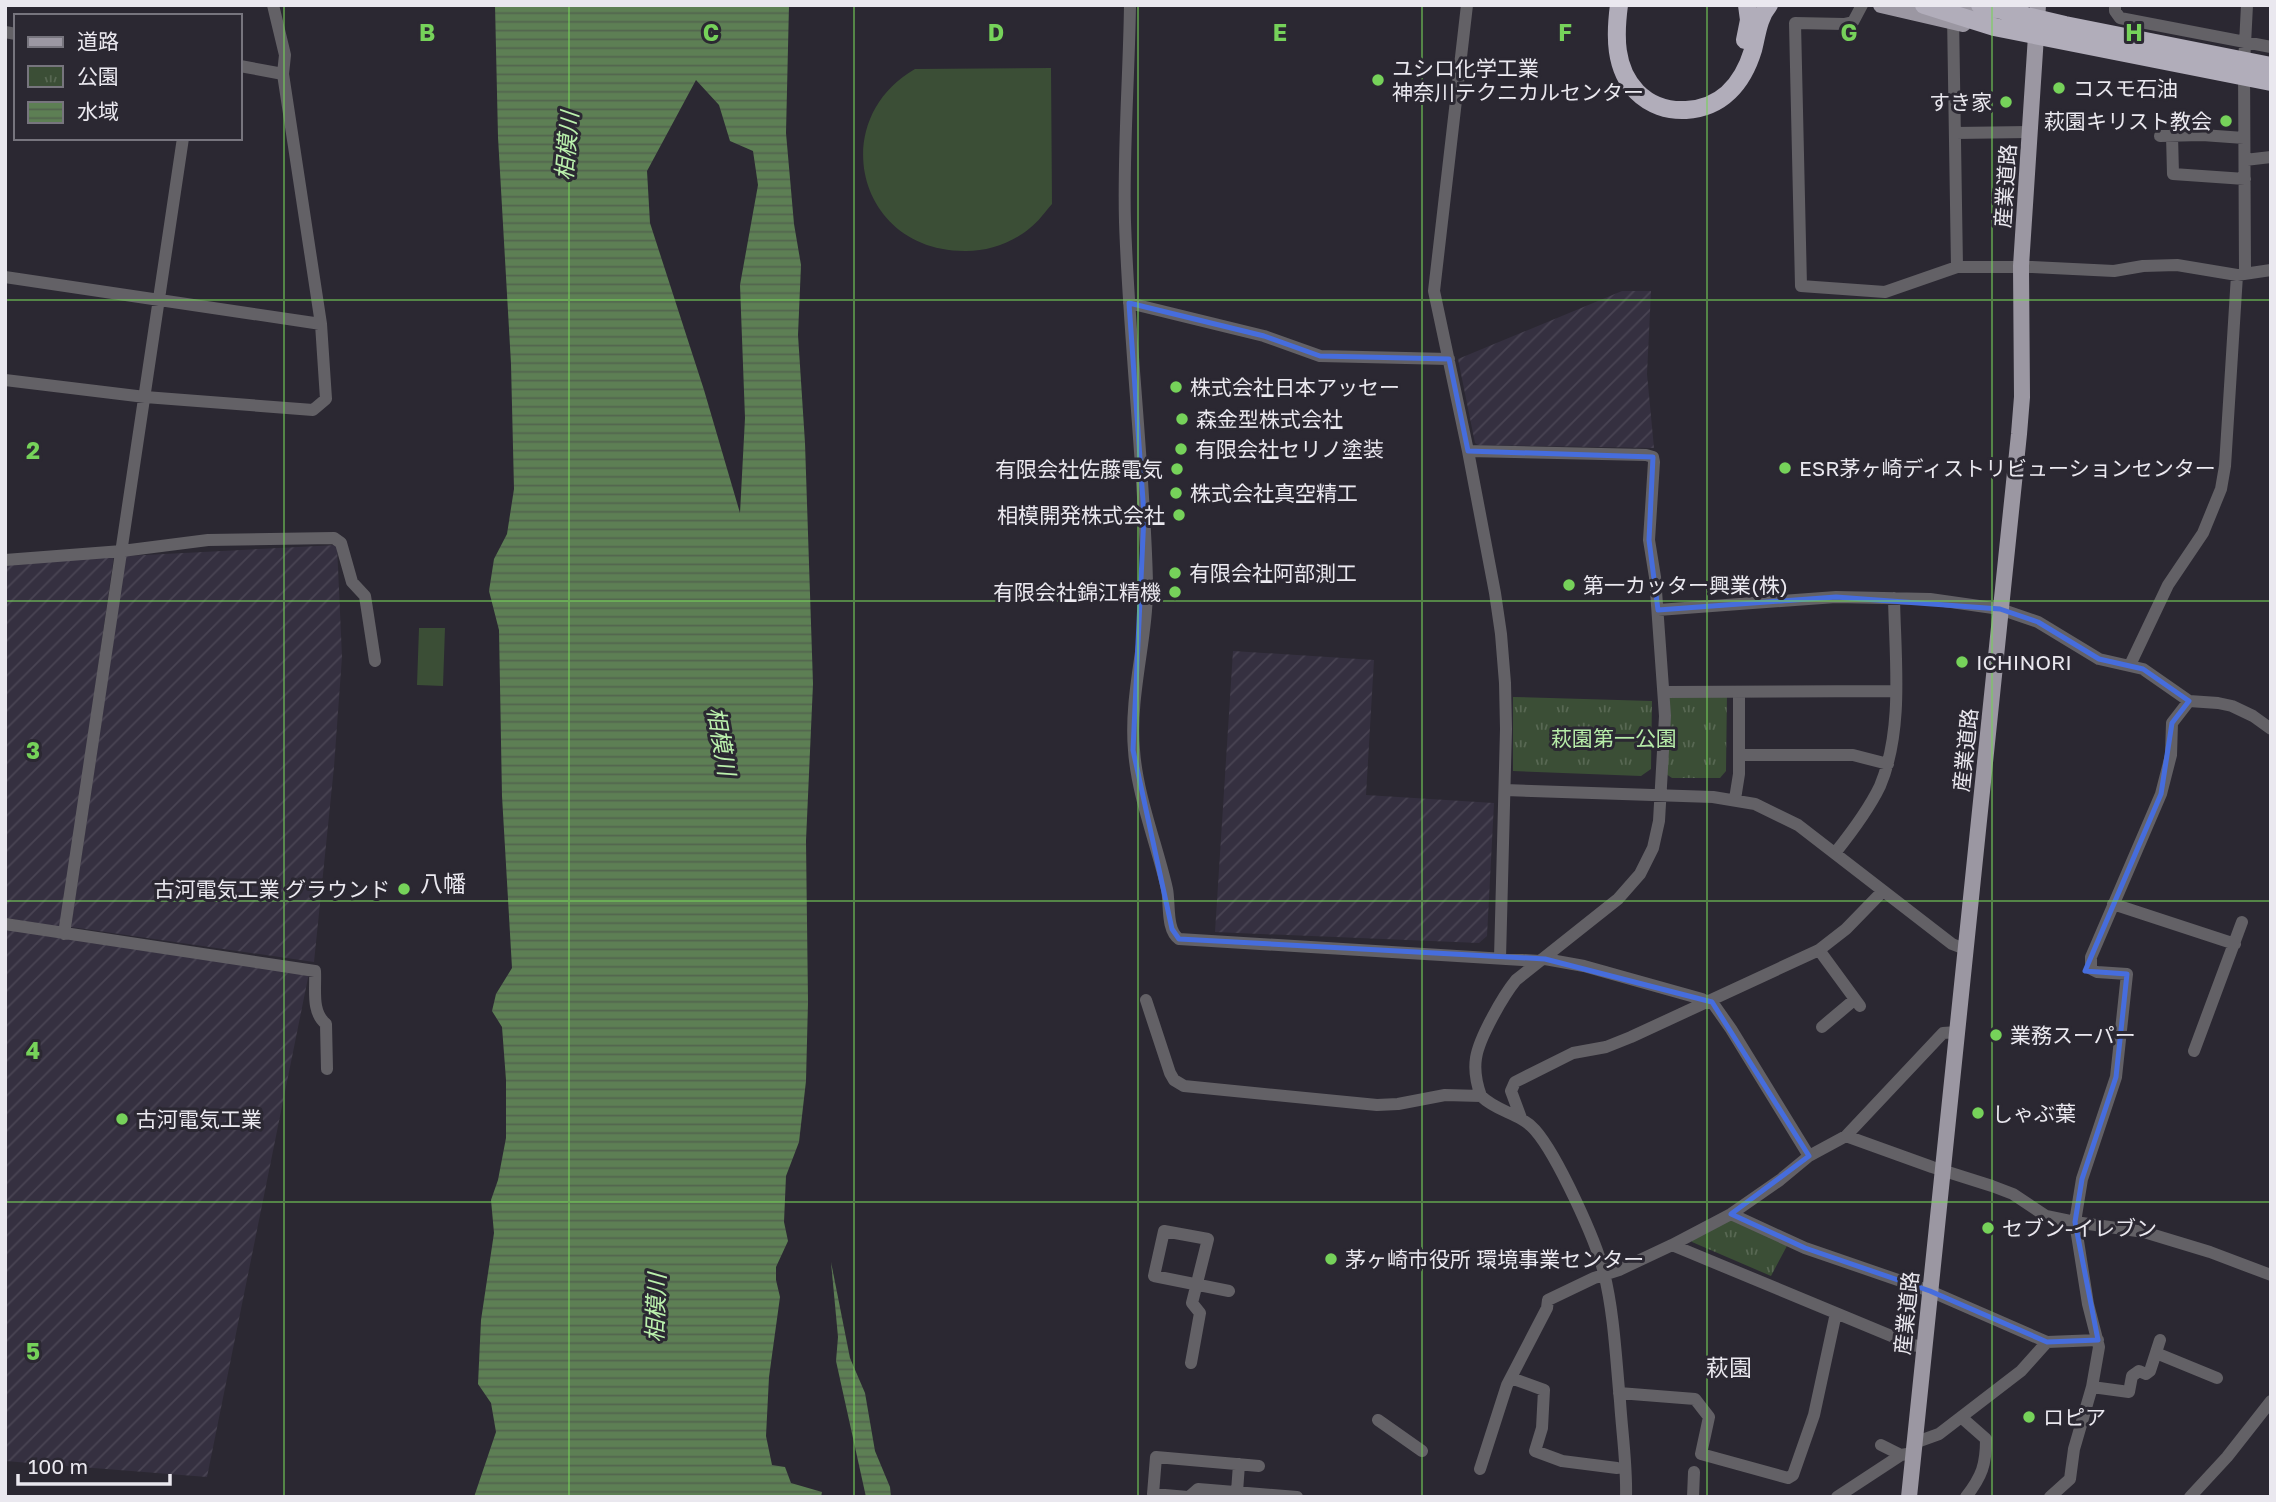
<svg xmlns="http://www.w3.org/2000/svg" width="2276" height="1502" font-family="'Golos Text','Noto Sans JP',sans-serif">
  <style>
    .industrial { fill: url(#industrial-furrows) }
    .park { fill: url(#park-tufts) }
    .garden { fill: #3b4e36 }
    .water { fill: url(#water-rules); fill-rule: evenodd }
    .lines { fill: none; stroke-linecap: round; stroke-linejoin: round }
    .minor { stroke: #636166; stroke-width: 12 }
    .major { stroke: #9b97a2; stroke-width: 16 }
    .highway { stroke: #b1adba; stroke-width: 18 }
    .highway-bridge { stroke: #b1adba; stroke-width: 18 }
    .marked { fill: none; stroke: #466ddd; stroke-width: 5; stroke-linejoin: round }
    .grid { fill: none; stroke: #76d25a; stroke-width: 2; stroke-opacity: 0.55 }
    .poi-dot { fill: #76d25a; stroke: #2b2832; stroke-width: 2.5 }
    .labels { text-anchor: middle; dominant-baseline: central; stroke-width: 6; stroke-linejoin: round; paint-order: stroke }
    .poi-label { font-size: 21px; fill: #eae8ef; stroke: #2b2832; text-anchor: start }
    .street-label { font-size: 21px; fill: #eae8ef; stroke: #2b2832 }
    .park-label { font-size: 21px; fill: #b6eca8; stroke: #2b2832 }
    .water-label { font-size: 23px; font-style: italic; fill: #bbf1ad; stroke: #2b2832 }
    .neighbourhood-label { font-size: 23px; fill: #eae8ef; stroke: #2b2832 }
    .grid-label { font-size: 23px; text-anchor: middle; font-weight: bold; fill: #76d25a; stroke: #2b2832; stroke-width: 6; stroke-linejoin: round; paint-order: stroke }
  </style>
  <defs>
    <pattern id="industrial-furrows" width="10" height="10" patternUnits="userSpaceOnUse" patternTransform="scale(1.75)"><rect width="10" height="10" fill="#353040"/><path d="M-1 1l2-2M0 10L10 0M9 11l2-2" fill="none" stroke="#494453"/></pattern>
    <pattern id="park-tufts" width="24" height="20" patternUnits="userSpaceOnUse" patternTransform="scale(1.75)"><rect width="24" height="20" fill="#3b4e36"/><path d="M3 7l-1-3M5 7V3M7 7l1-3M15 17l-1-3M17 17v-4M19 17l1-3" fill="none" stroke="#586853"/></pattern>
    <pattern id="water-rules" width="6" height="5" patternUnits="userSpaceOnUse" patternTransform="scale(1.75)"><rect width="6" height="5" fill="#5d7f54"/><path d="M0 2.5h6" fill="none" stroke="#53654f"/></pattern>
  </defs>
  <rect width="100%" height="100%" fill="#2b2832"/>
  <!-- industrial -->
  <path class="industrial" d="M1622,291H1651L1647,374L1654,448L1478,445L1475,443L1458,359Z
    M337,545L342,657L334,767L314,962L71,927L126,556Z
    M114,555L61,927L5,918V562Z
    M1233,651L1374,660L1366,795L1494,803L1487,936L1479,943L1215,932Z
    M5,929L309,973L207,1477L5,1461Z"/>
  <!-- park -->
  <path class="park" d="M1727,693L1726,771L1720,778H1672L1666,774L1669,694Z
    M1513,697L1652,701L1651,769L1641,776L1513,771Z
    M1736,1219L1788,1244L1771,1276L1692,1242V1238L1727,1220Z"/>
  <!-- garden -->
  <path class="garden" d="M1051,68L1052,204C1045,212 1038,222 1030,228C1012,243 989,251 966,251C857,252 826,120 915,69Z
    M419,628H445L443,686L417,685Z"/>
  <!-- water -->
  <path class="water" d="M495,5H789L786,133L794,224L801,265L798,335L805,443L813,684L806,841L808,1002L806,1081L799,1142L786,1176L784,1222L788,1241L776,1267V1280L780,1297L769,1377L766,1436L772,1465L785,1467L791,1483L822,1492L821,1497H474L496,1432L491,1403L478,1384L481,1320L494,1233L491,1200L498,1180L506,1138V1080L502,1027L492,1011L496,994L512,968L502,796L499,630L489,591L494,559L507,534L514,489L511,364L498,137ZM696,80L719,105L730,141L753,151L758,185L740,285L745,418L740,513L704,390L650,223L647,171Z
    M831,1262L850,1358L865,1393L875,1451L890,1487L891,1497H866L836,1361L838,1337Z"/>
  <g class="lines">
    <!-- minor -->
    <path class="minor" d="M1130,5C1129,78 1123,150 1125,222C1129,342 1144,462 1147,582C1148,638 1129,694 1134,750C1137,795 1157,845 1167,889C1170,904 1166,930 1179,939L1540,961
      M1467,5L1434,291L1468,451L1495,593L1501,634L1505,683L1506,729L1500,958
      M1862,5L1853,22L1844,24L1795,23L1801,286L1885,292L1957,267H2032L2114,271L2143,266L2177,265L2237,275L2271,270
      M2115,5V11L2120,18L2271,47
      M1953,15L1957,267
      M5,32L16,34
      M240,66L283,74
      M1955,133L2029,132
      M2172,135L2173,174L2245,179
      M2160,136L2202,135L2244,138
      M2245,160L2271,157
      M2245,273L2244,64L2247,5
      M5,277L321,324
      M1129,303L1264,336L1320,356L1449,359
      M5,380L145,397L313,410L326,399L321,324L283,74L285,55L273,5
      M1468,451L1646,455L1653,457L1654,462L1649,540L1655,577L1665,716L1659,821L1653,848L1640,874L1618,899L1516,980C1503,996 1479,1038 1476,1058C1474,1071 1477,1085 1481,1096C1497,1112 1520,1113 1535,1130C1557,1155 1596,1240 1604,1273C1614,1313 1616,1360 1620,1401C1622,1433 1627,1465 1626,1497
      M5,560L122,551L208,540L334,538L341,543L352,582L365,596L375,661
      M1658,610L1836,597L1930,599L2000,609L2038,622L2099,659L2143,669L2189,701L2218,703L2232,706L2253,716L2271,729
      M2130,665L2168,585L2203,533L2221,489L2225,466L2237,275
      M1664,692L1895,691
      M1739,755H1853L1888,764
      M1505,790L1713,797L1755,804L1798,825L1952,944L1965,949
      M1735,799L1739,774V692
      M1835,853C1851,833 1869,809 1880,786C1904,729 1895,658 1894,598
      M2113,904L2235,944
      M5,924L315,971C316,989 311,1012 326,1024L327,1069
      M64,934L183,138
      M1819,950L1860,1006
      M1545,959L1584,966L1702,999L1708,1003
      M1146,1000L1170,1073L1174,1080L1184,1086L1377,1105L1398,1104L1445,1095L1481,1096
      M1712,1002L1731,1029L1809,1156
      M1822,1027L1854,1000
      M2194,1051L2242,922
      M1521,1118L1511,1091L1515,1082L1573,1053L1606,1047L1631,1037L1819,950L1846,929L1882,892
      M1846,1136L1943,1033L1957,1032
      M1731,1214L1805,1248L1930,1291L2047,1342
      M1672,1245L1913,1345L1923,1347
      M2156,1353L2217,1378
      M1191,1363L1200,1313L1192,1303L1208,1239L1164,1231L1154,1276L1229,1291
      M1511,1378L1544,1390L1542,1428L1535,1451L1562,1461L1617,1468
      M2092,1387L2129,1392L2132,1376L2139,1371L2146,1374L2150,1371L2160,1340
      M1619,1393L1695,1399L1709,1417L1701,1454L1788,1478L1793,1475L1814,1415L1836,1313
      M1961,1417L1986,1439C1986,1465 1982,1476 1966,1497
      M1378,1420L1422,1451
      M1914,1443L1939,1434L2021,1371L2047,1342L2098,1340
      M1881,1445L1901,1455
      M1480,1469L1507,1385L1547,1308L1548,1300L1594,1278L1619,1270L1672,1245L1731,1214L1780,1180L1809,1156L1846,1136L1932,1167L1992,1186L2013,1194L2046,1216L2075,1222L2082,1179L2116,1077L2127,974L2097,972L2091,969V957L2161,794L2171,755L2172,723L2189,701
      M1237,1492L1239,1464
      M1188,1497L1153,1494L1156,1457L1259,1466
      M1189,1497L1198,1489L1297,1497
      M1693,1497L1694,1472
      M1837,1497L1901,1455L1913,1453
      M2050,1497L2070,1479L2074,1449L2092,1387L2099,1347L2088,1304L2075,1222L2144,1232L2210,1252L2271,1275
      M2190,1497L2227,1457L2271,1401"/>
    <!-- major -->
    <path class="major" d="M1881,5L1963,24
      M1955,5L1991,13
      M1909,1497L2019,434L2022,397L2021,266L2038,5"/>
    <!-- highway -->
    <path class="highway" d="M1619,5C1615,35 1614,69 1637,92C1650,105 1668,111 1686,110C1722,108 1743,83 1753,50C1757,35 1758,18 1769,5
      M1745,40L1749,20L1747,5"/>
    <!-- highway-bridge -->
    <path class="highway-bridge" d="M1924,5L1994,27L2271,82
      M1980,5L2065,25L2271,66"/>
  </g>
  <!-- marked area -->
  <path class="marked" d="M1129,303L1264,336L1320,356L1449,359L1468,451L1653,457L1649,540L1658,610L1836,597L2000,609L2038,622L2099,659L2143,669L2189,701L2172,723L2161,794L2085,971L2127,974L2116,1077L2082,1179L2075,1222L2098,1340L2047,1342L1930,1291L1805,1248L1731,1214L1809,1156L1712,1002L1545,959L1179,939L1172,929L1133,750L1144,515Z"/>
  <!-- grid -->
  <path class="grid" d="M284,5V1497M569,5V1497M854,5V1497M1138,5V1497M1422,5V1497M1707,5V1497M1992,5V1497M5,300H2271M5,601H2271M5,901H2271M5,1202H2271"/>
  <!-- markers -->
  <g class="poi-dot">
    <circle cx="1378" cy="80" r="7"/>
    <circle cx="2059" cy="88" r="7"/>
    <circle cx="2006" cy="102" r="7"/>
    <circle cx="2226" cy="121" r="7"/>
    <circle cx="1176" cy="387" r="7"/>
    <circle cx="1182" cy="419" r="7"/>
    <circle cx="1181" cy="449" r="7"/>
    <circle cx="1785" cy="468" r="7"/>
    <circle cx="1177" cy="469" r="7"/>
    <circle cx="1176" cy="493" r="7"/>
    <circle cx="1179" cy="515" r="7"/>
    <circle cx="1175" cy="573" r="7"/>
    <circle cx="1569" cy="585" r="7"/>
    <circle cx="1175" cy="592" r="7"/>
    <circle cx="1962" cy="662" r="7"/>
    <circle cx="404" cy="889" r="7"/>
    <circle cx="1996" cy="1035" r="7"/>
    <circle cx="1978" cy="1113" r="7"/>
    <circle cx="122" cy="1119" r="7"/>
    <circle cx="1988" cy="1228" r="7"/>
    <circle cx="1331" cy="1259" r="7"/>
    <circle cx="2029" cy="1417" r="7"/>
  </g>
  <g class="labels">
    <!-- poi labels -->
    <g class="poi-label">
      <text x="1392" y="68">ユシロ化学工業<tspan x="1392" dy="24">神奈川テクニカルセンター</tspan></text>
      <text x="2073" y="88">コスモ石油</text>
      <text x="1992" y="102" text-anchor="end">すき家</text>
      <text x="2212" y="121" text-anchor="end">萩園キリスト教会</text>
      <text x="1190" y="387">株式会社日本アッセー</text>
      <text x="1196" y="419">森金型株式会社</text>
      <text x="1195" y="449">有限会社セリノ塗装</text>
      <text x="1799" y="468">ESR茅ヶ崎ディストリビューションセンター</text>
      <text x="1163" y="469" text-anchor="end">有限会社佐藤電気</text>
      <text x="1190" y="493">株式会社真空精工</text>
      <text x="1165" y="515" text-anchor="end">相模開発株式会社</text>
      <text x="1189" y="573">有限会社阿部測工</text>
      <text x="1583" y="585">第一カッター興業(株)</text>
      <text x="1161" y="592" text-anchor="end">有限会社錦江精機</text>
      <text x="1976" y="662">ICHINORI</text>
      <text x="390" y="889" text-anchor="end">古河電気工業 グラウンド</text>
      <text x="2010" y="1035">業務スーパー</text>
      <text x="1992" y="1113">しゃぶ葉</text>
      <text x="136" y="1119">古河電気工業</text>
      <text x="2002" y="1228">セブン-イレブン</text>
      <text x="1345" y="1259">茅ヶ崎市役所 環境事業センター</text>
      <text x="2043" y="1417">ロピア</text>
    </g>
    <!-- street labels -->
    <g class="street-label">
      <text transform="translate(2005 186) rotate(-86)">産業道路</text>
      <text transform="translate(1965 750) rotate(-84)">産業道路</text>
      <text transform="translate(1906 1313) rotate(-84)">産業道路</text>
    </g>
    <!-- park labels -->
    <g class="park-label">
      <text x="1614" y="738">萩園第一公園</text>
    </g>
    <!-- water labels -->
    <g class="water-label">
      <text transform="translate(566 146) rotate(-85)">相模川</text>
      <text transform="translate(722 741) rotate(80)">相模川</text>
      <text transform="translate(655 1308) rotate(-88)">相模川</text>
    </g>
    <!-- neighbourhood labels -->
    <g class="neighbourhood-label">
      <text x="443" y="883">八幡</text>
      <text x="1729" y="1367">萩園</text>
    </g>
  </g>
  <g class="grid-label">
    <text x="427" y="41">B</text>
    <text x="711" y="41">C</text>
    <text x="996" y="41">D</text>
    <text x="1280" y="41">E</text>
    <text x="1565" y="41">F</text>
    <text x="1849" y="41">G</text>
    <text x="2134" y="41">H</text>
    <text x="33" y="459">2</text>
    <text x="33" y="759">3</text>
    <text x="33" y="1059">4</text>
    <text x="33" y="1360">5</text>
  </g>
  <!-- border -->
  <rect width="2276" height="1502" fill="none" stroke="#eae8ef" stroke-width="14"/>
  <!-- legend -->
  <rect x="14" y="14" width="228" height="126" fill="#2b2832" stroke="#77757e" stroke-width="2"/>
  <rect x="28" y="37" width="35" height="10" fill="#9b97a2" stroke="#77757e" stroke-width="2"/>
  <text x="77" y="49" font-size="21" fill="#eae8ef">道路</text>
  <rect x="28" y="66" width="35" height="21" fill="url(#park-tufts)" stroke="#77757e" stroke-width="2"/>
  <text x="77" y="84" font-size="21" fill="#eae8ef">公園</text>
  <rect x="28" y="102" width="35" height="21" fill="url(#water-rules)" stroke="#77757e" stroke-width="2"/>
  <text x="77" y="119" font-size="21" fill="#eae8ef">水域</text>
  <!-- scale -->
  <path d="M18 1474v10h152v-10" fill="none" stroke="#eae8ef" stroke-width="3.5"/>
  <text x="28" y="1474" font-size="21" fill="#eae8ef" stroke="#2b2832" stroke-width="5" paint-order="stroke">100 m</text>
</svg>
